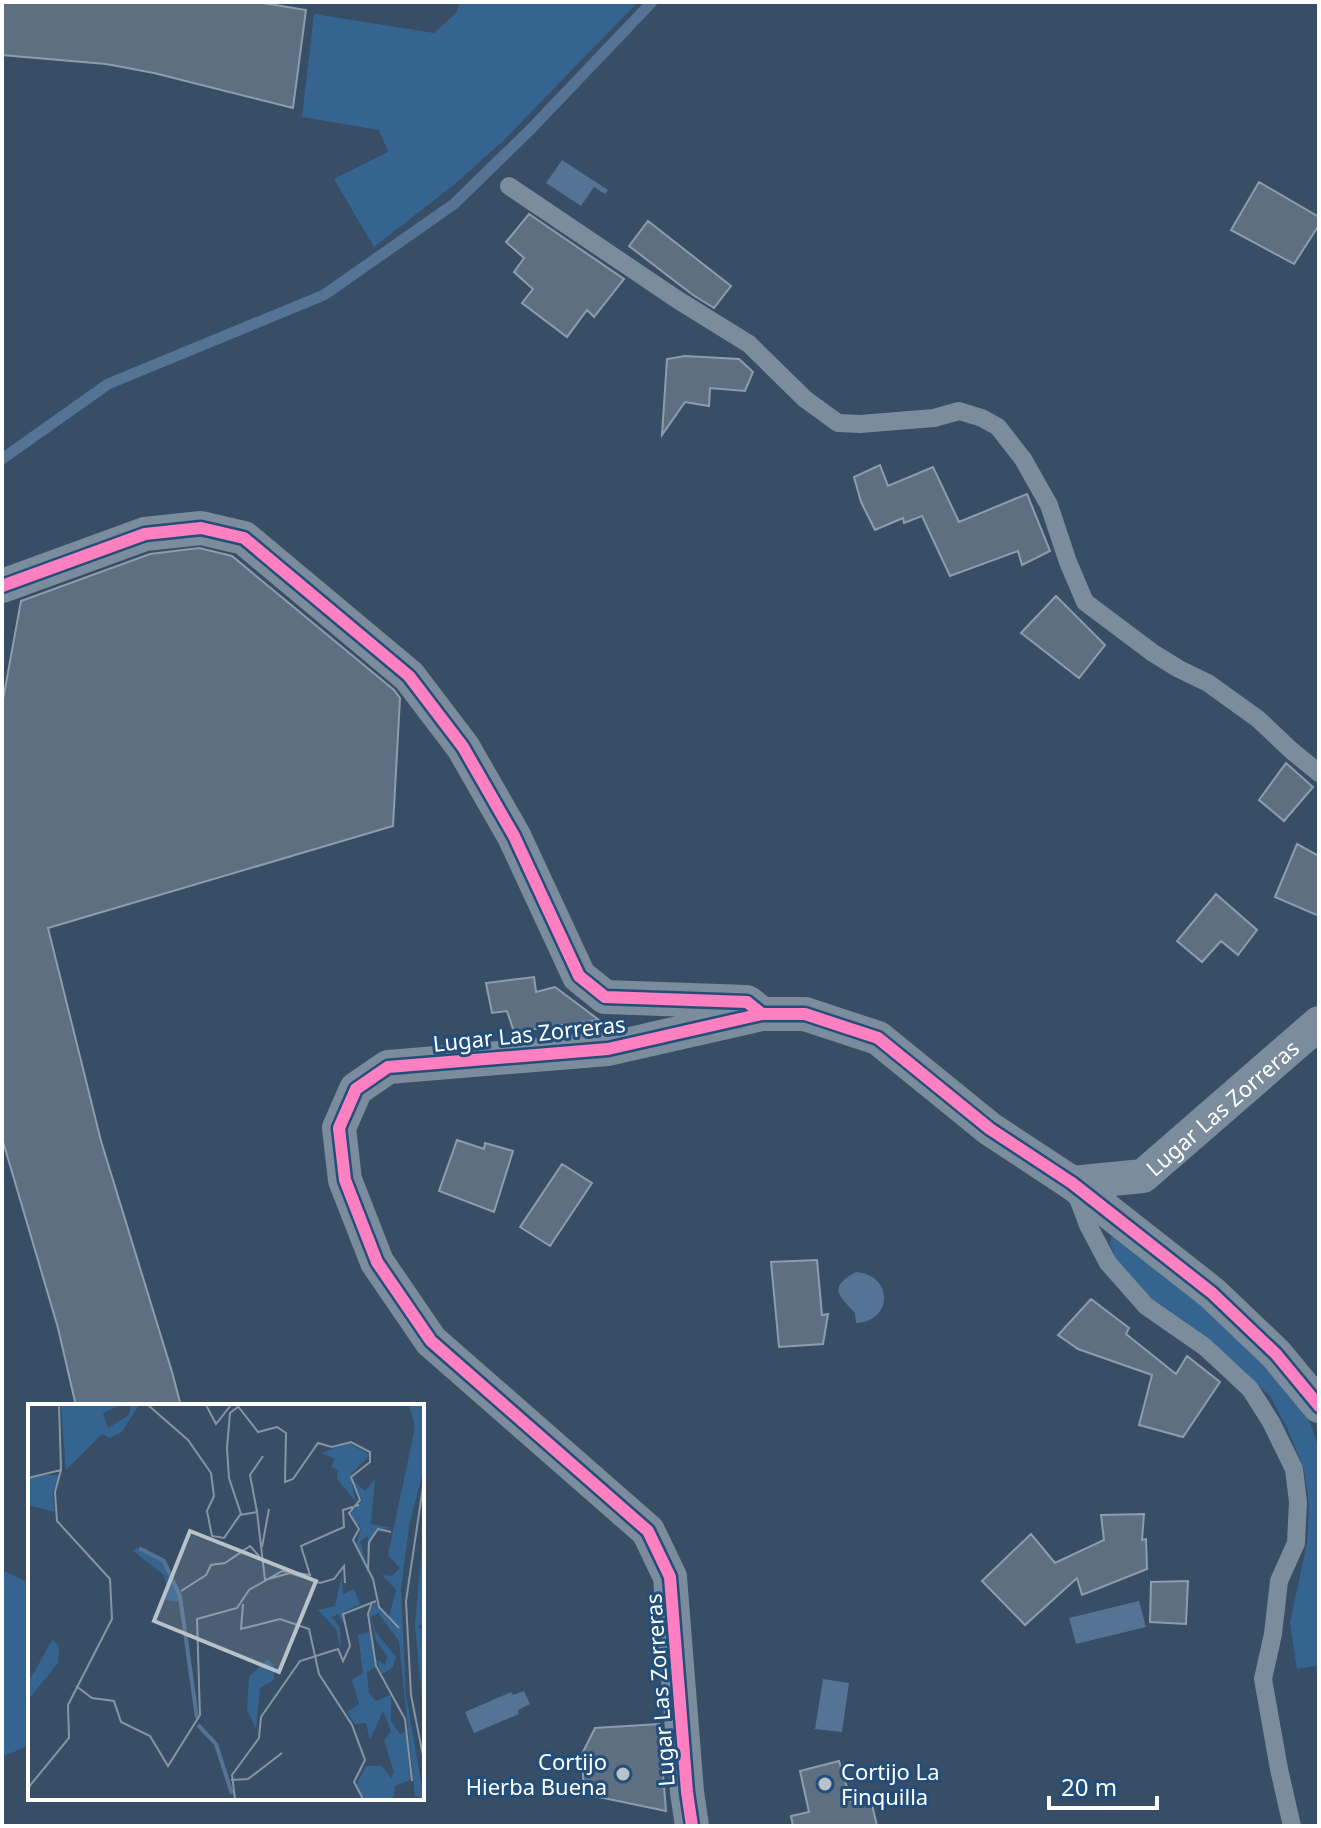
<svg xmlns="http://www.w3.org/2000/svg" width="1321" height="1828" font-family="'Noto Sans',sans-serif">
  <style>
    .green { fill: #366490 }
    .water { fill: #557394 }
    .lines { fill: none; stroke-linecap: round; stroke-linejoin: round }
    .stream { stroke: #557394; stroke-width: 11 }
    .building { fill: #5e6f81; stroke: #8e9dac; stroke-width: 2 }
    .service { stroke: #7b8c9d; stroke-width: 18 }
    .minor { stroke: #7b8c9d; stroke-width: 34 }
    .cycleway-casing { stroke: #234e7a; stroke-width: 17 }
    .cycleway { stroke: #ff80c0; stroke-width: 12 }
    .poi-dot { fill: #b9c1c9; stroke: #234e7a; stroke-width: 3 }
    .labels { text-anchor: middle; dominant-baseline: central; stroke-width: 6; stroke-linejoin: round; paint-order: stroke }
    .street-label { font-size: 22px; fill: #fff; stroke: #234e7a }
    .poi-label { font-size: 22px; fill: #fff; stroke: #234e7a; text-anchor: end }
    .inset-river { fill: none; stroke: #557394; stroke-width: 4 }
    .inset-road { fill: none; stroke: #8795a3; stroke-width: 2 }
    .view { fill: #b9c1c9; fill-opacity: 0.15; stroke: #b9c1c9; stroke-width: 4 }
    .inset-edge { fill: none; stroke: #fff; stroke-width: 4 }
  </style>
  <rect width="100%" height="100%" fill="#374e66"/>
  <!-- green -->
  <path class="green" d="M460,2H638L503,141L455,184L374,247L334,179L388,152L379,130L302,117L314,14L434,33L456,13Z
    M1118,1234L1206,1300L1302,1404L1315,1436L1319,1451V1665L1297,1669L1290,1623L1307,1543L1309,1505L1304,1469L1289,1432L1270,1396L1209,1341L1151,1301L1117,1262L1110,1244L1111,1237Z
    M2,1570L30,1583V1745L2,1757Z"/>
  <!-- water -->
  <path class="water" d="M562,160L608,190L605,194L594,187L581,206L546,183Z
    M856,1272C894,1275 893,1321 856,1323L855,1313C839,1295 827,1288 856,1272Z
    M1139,1601L1146,1627L1076,1644L1069,1618Z
    M823,1679L849,1683L842,1732L815,1729Z
    M524,1691L530,1704L518,1710L519,1714L474,1733L465,1712L511,1692L513,1695Z"/>
  <g class="lines">
    <!-- stream -->
    <path class="stream" d="M2,459L108,384L324,295L454,204L531,129L652,2"/>
  </g>
  <!-- building -->
  <path class="building" d="M2,2H257L306,10L293,108L154,73L106,64L2,55Z
    M1259,182L1319,217V225L1294,264L1231,230Z
    M529,214L624,279L594,317L587,310L567,337L522,303L533,289L514,272L524,258L506,242Z
    M648,221L731,286L714,308L693,295L629,246Z
    M685,356L739,359L753,372L745,391L710,388L709,406L685,402L662,435L667,359Z
    M880,465L888,486L933,467L959,522L1027,494L1050,551L1022,565L1018,551L950,576L922,516L904,523L903,518L875,530L861,502L854,477Z
    M199,548L232,556L394,690L400,698L393,826L48,928L101,1141L172,1372L181,1406H76L58,1328L2,1138V705L21,601L150,554Z
    M1056,596L1105,645L1079,678L1021,633Z
    M1286,763L1313,787L1284,821L1259,800Z
    M1297,844L1319,856V916L1275,897Z
    M1216,894L1257,930L1238,955L1221,941L1202,962L1177,941Z
    M534,977L536,992L555,987L599,1020L514,1032L507,1011L492,1013L486,983Z
    M457,1140L484,1149L485,1143L513,1151L494,1212L439,1191Z
    M562,1164L592,1183L550,1246L520,1227Z
    M817,1260L822,1315L828,1314L823,1344L779,1347L771,1262Z
    M1091,1299L1129,1328L1126,1334L1176,1374L1187,1356L1220,1382L1183,1437L1139,1425L1152,1375L1078,1349L1058,1335Z
    M1144,1514L1142,1540L1146,1539L1147,1569L1082,1595L1077,1578L1025,1625L982,1581L1031,1534L1055,1563L1104,1540L1101,1515Z
    M1188,1581L1186,1624L1150,1622L1151,1582Z
    M659,1724L666,1811L584,1794L582,1754L595,1728Z
    M839,1761L851,1801L870,1796L877,1826H793L791,1816L809,1812L800,1771Z"/>
  <g class="lines">
    <!-- service -->
    <path class="service" d="M509,186L678,300L749,344L805,399L838,423L860,424L934,418L959,411L982,418L998,427L1023,459L1049,505L1068,562L1085,602L1153,653L1179,669L1208,683L1258,719L1292,751L1319,773
      M1076,1193L1088,1225L1108,1263L1146,1306L1205,1347L1250,1389L1271,1422L1294,1469L1298,1502L1296,1543L1279,1581L1273,1634L1263,1679L1279,1769L1292,1826"/>
    <!-- minor -->
    <g class="minor">
      <path d="M2,586L145,534L201,528L244,538L409,676L463,747L514,836L579,976L605,997L747,1002L755,1008"/>
      <path id="s1" d="M1072,1183L1143,1176L1319,1023"/>
      <path d="M692,1826L687,1792L670,1577L648,1531L431,1341L377,1262L345,1180L339,1128L356,1089L388,1067L608,1049L762,1014H805L878,1038L990,1129L1072,1183L1212,1293L1276,1354L1319,1406"/>
    </g>
    <defs>
      <path id="cycleway" d="M2,586L145,534L201,528L244,538L409,676L463,747L514,836L579,976L605,997L747,1002L762,1014
        M692,1826L687,1792L670,1577L648,1531L431,1341L377,1262L345,1180L339,1128L356,1089L388,1067L608,1049L762,1014H805L878,1038L990,1129L1072,1183L1212,1293L1276,1354L1319,1406"/>
    </defs>
    <!-- cycleway casing -->
    <use href="#cycleway" class="cycleway-casing"/>
    <!-- cycleway -->
    <use href="#cycleway" class="cycleway"/>
  </g>
  <!-- markers -->
  <g class="poi-dot">
    <circle cx="623" cy="1774" r="8"/>
    <circle cx="825" cy="1784" r="8"/>
  </g>
  <g class="labels">
    <!-- street labels -->
    <g class="street-label">
      <text transform="translate(529 1033) rotate(-6)">Lugar Las Zorreras</text>
      <text stroke="none"><textPath href="#s1" startOffset="176">Lugar Las Zorreras</textPath></text>
      <text transform="translate(659 1690) rotate(-94)">Lugar Las Zorreras</text>
    </g>
    <!-- poi labels -->
    <g class="poi-label">
      <text x="607" y="1761">Cortijo<tspan x="607" dy="25">Hierba Buena</tspan></text>
      <text x="841" y="1771" text-anchor="start">Cortijo La<tspan x="841" dy="25">Finquilla</tspan></text>
    </g>
  </g>
  <!-- overview -->
  <g transform="translate(28 1404)">
    <rect width="396" height="396" fill="#374e66"/>
    <path d="M33,1H93L75,9L80,24L101,11L103,1H111L94,28L82,34L74,30L38,66ZM381,1H396V64L381,122L373,185L378,291L396,395L387,392L371,237L350,209L343,213L347,227L368,253L365,263L353,271L349,256L357,261L359,252L348,236L341,208L347,198L369,225L361,213L368,186L354,171L364,172L372,164L360,151L387,23ZM321,39L342,51L322,71L328,98L309,75L310,66L303,63L307,55L293,49ZM327,69L326,77L337,87L347,75L343,120L365,124L348,125L339,149L340,132L332,137L340,164L328,140L333,124L322,111L334,96L325,77ZM13,71H32L25,88L26,108L0,101V75ZM396,118V220L390,222L396,228V317L387,221ZM108,144L136,158L153,198L135,196L140,188L136,171L105,147ZM314,172L315,190L326,185L332,200L316,208L319,244L317,222L310,210L304,213L312,224L313,247L308,225L290,206L307,202ZM342,228L347,263L339,268L341,289L348,297L363,291V317L372,330L378,327L382,376L367,382L365,395H337L328,381L338,362H354L363,374L366,368L356,337L363,327L355,307L342,336L338,319L327,320L319,308L331,300L324,276L335,269L330,231ZM25,235L31,243L30,259L0,296V279ZM240,255L246,262V276L232,284L228,325L219,306L221,272Z" fill="#366490"/>
    <path class="inset-river" d="M111,144L136,157L152,192L169,314M170,321L188,340L204,390"/>
    <path class="inset-road" d="M120,1L160,36L183,69L186,92L179,107L184,132L196,134L212,111L229,108L237,176L262,169L292,179L306,175L316,162L317,179M178,1L188,20L203,1M209,1L230,28L249,23L258,29L257,78L265,75L290,39L304,43L323,38L342,48V58L323,73L332,96L321,109L331,125L325,136L345,175L351,203L371,224M211,2L202,9L199,44L201,74L213,110M0,74L33,66L31,1M396,76L378,197L383,291L396,357M229,108L222,71L235,52M234,143L241,105M340,167L341,138L350,125L363,128M153,187L178,171L183,161L197,159L222,142L232,153M344,198L340,210L348,262L377,315L384,377M215,200L213,225L252,215L281,225L291,270L324,321L337,356L326,378L335,395M48,282L64,294L86,297L93,318L122,332L140,362L172,311L169,215L209,204L221,186L254,167L282,171L273,142L316,123L315,106L331,101M203,376L220,375L254,349M0,384L41,334L40,301L84,215L82,175L29,117L27,88L33,66M207,395L204,371L231,334L233,313L272,257L310,245L315,257L322,242L315,210L348,197"/>
    <path class="view" d="M162,127L288,177L251,268L126,217Z"/>
    <rect width="396" height="396" class="inset-edge"/>
  </g>
  <!-- border -->
  <rect width="1321" height="1828" fill="none" stroke="#ffffff" stroke-width="8"/>
  <!-- scale -->
  <path d="M1049 1796v12h108v-12" fill="none" stroke="#ffffff" stroke-width="4"/>
  <text x="1061" y="1796" font-size="24" fill="#ffffff" stroke="#234e7a" stroke-width="6" paint-order="stroke">20 m</text>
</svg>
